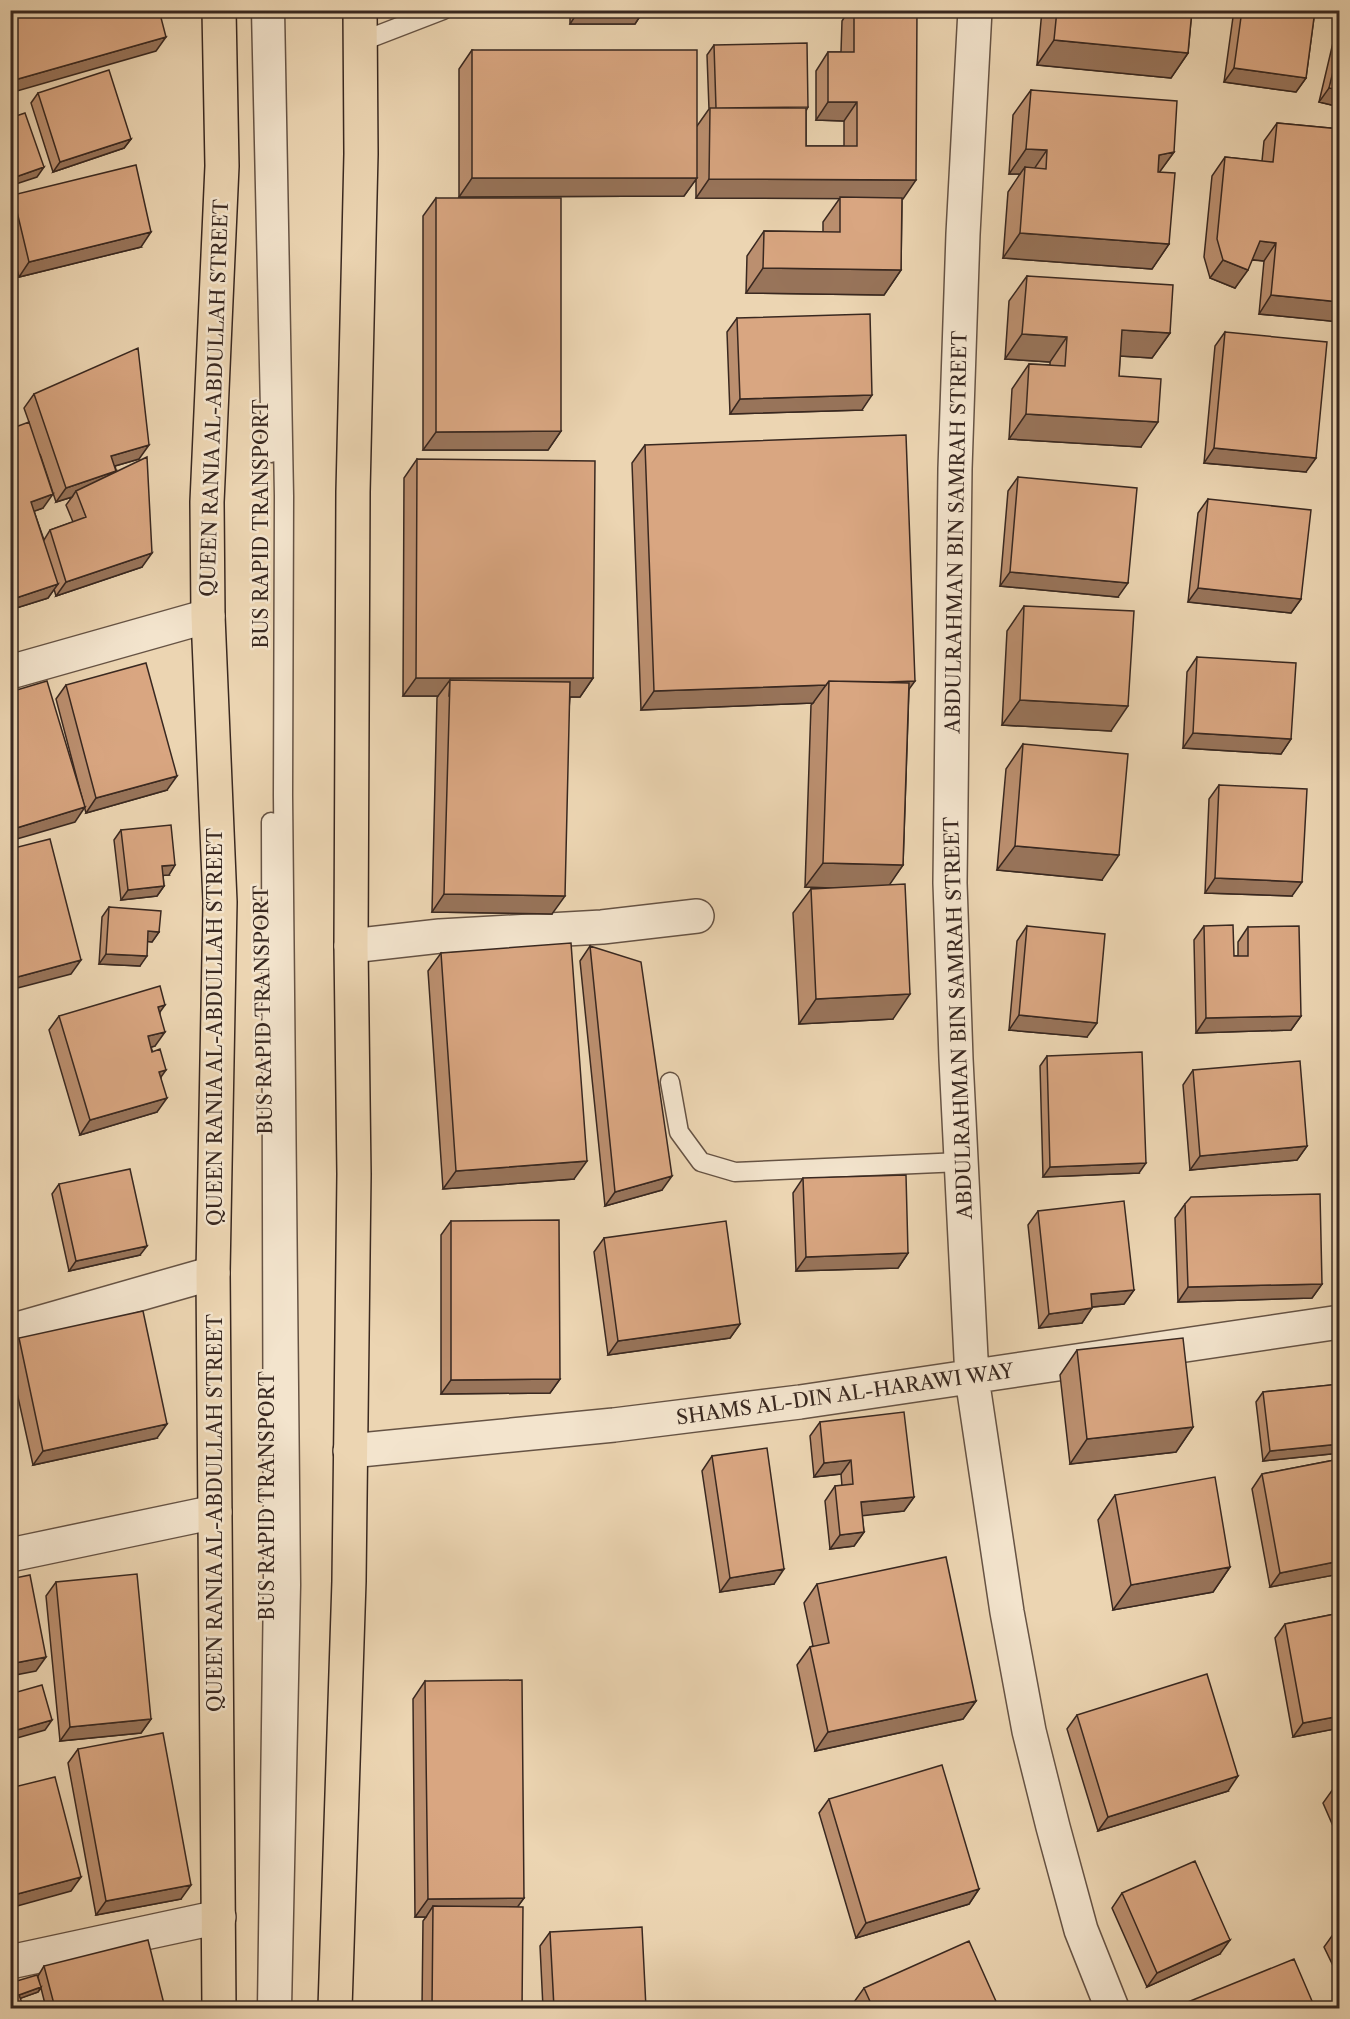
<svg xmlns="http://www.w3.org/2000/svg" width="1350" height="2019" font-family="'Libre Caslon Text',serif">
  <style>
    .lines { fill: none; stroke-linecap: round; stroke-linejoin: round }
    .lane-casing { stroke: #665344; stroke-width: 21 }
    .street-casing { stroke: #665344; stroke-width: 36 }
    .primary-casing { stroke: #392820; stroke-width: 36 }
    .lane { stroke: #f3e4cd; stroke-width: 18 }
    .street { stroke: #f3e4cd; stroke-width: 33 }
    .primary { stroke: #ecd5b2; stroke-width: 33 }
    .wall { fill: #bb8f6f; stroke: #392820; stroke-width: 1.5; fill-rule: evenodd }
    .shaded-wall { fill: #98745a; stroke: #392820; stroke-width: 1.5 }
    .building { fill: #d9a681; stroke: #392820; stroke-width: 1.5 }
    .labels { text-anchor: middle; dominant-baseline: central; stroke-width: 5; stroke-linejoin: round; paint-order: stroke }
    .street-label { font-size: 20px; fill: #392820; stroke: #f3e4cd }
  </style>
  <rect width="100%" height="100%" fill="#ecd5b2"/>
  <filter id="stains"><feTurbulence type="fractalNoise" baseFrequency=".00333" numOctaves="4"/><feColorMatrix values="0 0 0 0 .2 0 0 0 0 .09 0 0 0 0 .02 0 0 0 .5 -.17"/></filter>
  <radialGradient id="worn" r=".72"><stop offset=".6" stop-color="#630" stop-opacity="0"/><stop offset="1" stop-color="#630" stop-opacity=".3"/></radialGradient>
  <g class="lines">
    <defs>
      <path id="lane" d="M261,10L271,453
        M275,10L284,496L283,796L291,1585L282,2008
        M360,42L443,10
        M670,1082L679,1132L701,1162L735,1172L961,1162
        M267,2008L273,1586L271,822"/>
      <path id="street" d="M975,10L963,234L955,469L950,883L956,1059L972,1378L1007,1612L1029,1731L1053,1827L1081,1930L1112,2008
        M10,672L208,616
        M351,946L440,936L602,927L697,916
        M10,1331L213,1273
        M350,1451L614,1425L800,1402L1340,1322
        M10,1555L215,1512
        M10,1962L219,1917"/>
      <path id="primary" d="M219,10L222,166L207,502L208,616L220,902L213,1273L219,2008
        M335,2008L349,1581L354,1174L351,946L353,492L361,154L360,10"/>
    </defs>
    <!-- lane casing -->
    <use href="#lane" class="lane-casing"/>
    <!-- street casing -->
    <use href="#street" class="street-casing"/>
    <!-- primary casing -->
    <use href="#primary" class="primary-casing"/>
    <!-- lane -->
    <use href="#lane" class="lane"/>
    <!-- street -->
    <use href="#street" class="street"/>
    <!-- primary -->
    <use href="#primary" class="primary"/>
  </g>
  <!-- wall -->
  <path class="wall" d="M570,10H644L635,24H570Z
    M849,10H917L902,199L901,270L884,295L746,293L747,256L764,231L823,232V222L840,198H696V179L684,196L459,197V69L472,50L697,126L709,109L707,55L714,45L808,107L806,111V146H844V121L816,120V71L828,52H841L842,21Z
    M1042,10H1192L1188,53L1171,78L1037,65Z
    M1234,10H1315L1306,78L1296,92L1224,82Z
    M1340,13V107L1319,102Z
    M1031,90L1174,152L1159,172L1169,244L1152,269L1003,258L1008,192L1020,174H1009L1013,115Z
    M38,93L131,139L124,148L53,172L31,103Z
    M1277,123L1340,129V322L1259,314L1264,261L1252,260L1235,288L1210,278L1204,257L1212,176L1225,157L1262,161L1264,141Z
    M13,195L141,247L19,277L10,241V199Z
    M436,198L561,431L548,450H423V216Z
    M1027,276L1170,333L1152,358L1120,356L1119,376L1141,447L1009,439L1012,389L1029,364L1050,365V362L1005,359L1009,301Z
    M737,318L862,410L730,414L727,332Z
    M1225,332L1306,472L1204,463L1215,346Z
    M34,394L139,459L115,466L142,567L56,596L54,589L48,598L10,610L29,422L24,408ZM40,454L56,502L72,497L66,505L73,522L50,530L44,540L34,511L43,508Z
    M645,445L909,689L903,865L889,884L893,1019L799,1024L793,913L811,889L823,888L805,887L811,705L813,703L641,710L632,463Z
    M417,459L593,678L580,697H570L552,914L432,912L437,698L438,696H403L404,478Z
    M1018,477L1118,597L1000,586L1008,491Z
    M1208,499L1301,599L1291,613L1188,602L1198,513Z
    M1024,606L1111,731L1002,725L1007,631Z
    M1197,657L1291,739L1281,754L1183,748L1187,672Z
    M66,685L167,790L86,813L56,699Z
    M1023,744L1102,880L997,870L1006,769Z
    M1219,785L1292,896L1205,893L1209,799Z
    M121,830L169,875H163L164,886L157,896L121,900L114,840Z
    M109,907L159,932L152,942L147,941L140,966L99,964L102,917Z
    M1027,926L1087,1037L1009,1030L1017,941Z
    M1204,926L1234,956H1238V942L1248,927L1301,1016L1291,1030L1196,1033L1194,940Z
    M590,946L662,1190L605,1206L580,961Z
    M441,953L574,1179L443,1189L428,971Z
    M160,1013L155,1046L151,1047L161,1078L157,1112L80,1135L49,1030L59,1016Z
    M1047,1056L1139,1173L1043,1177L1040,1066Z
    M1193,1070L1307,1146L1297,1160L1190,1170L1183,1085Z
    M803,1178L908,1253L898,1268L796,1271L793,1193Z
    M59,1184L140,1255L69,1271L52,1194Z
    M1185,1204L1322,1284L1312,1298L1178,1302L1175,1218Z
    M1038,1211L1134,1290L1124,1304L1092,1307L1082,1323L1039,1328L1028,1225Z
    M451,1221L560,1379L550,1393L441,1394V1235Z
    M604,1238L740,1324L730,1338L608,1355L594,1252Z
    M19,1338L157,1438L33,1465L10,1361V1350Z
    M1077,1350L1193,1427L1176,1452L1070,1464L1060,1375Z
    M1340,1384V1453L1263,1461L1256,1402L1263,1392Z
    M820,1422L914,1497L904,1511L862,1515L864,1532L854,1546L830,1549L825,1501L835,1486H842L841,1474L814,1477L810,1436Z
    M712,1456L774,1584L720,1592L702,1471Z
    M1340,1459V1574L1270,1587L1252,1489L1262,1474Z
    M1115,1495L1230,1567L1213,1592L1113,1610L1098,1520Z
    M56,1582L151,1719L141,1733L60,1741L46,1596Z
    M817,1584L976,1701L963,1719L815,1751L797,1665L810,1647L813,1646L804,1603Z
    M1340,1613V1728L1293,1737L1275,1638L1285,1624Z
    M425,1681L524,1898L517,1907L522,2008H422L423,1921L426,1917H415L413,1699Z
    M1077,1715L1228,1791L1098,1831L1067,1729Z
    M78,1749L181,1899L96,1915L68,1763Z
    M1340,1786V1842L1323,1803L1333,1789Z
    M829,1799L979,1889L969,1904L856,1938L819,1813Z
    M1122,1893L1220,1954L1147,1987L1112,1908Z
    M1340,1930V1980L1324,1947L1334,1933Z
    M550,1932L646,2008H543L540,1946Z
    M44,1966L161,2008H46L41,1988L38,1992L20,1998L10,1983L39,1982L38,1976Z
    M864,1988L999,2008H857L854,2002Z"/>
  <!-- shaded-wall -->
  <path class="shaded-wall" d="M579,10H644L635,24H570Z
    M166,37L156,51L10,93L11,81Z
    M1054,40L1188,53L1171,78L1037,65Z
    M1234,68L1306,78L1296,92L1224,82Z
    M1329,88L1340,90V107L1319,102Z
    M828,102H857L844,121L816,120Z
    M131,139L124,148L53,172L60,162Z
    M1026,149L1047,150L1030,175L1025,167L1020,174H1009Z
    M1174,152L1156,177L1159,155Z
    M44,167L37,177L10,186V179Z
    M472,178H697L684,196L459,197Z
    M709,179L916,180L903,199L696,198Z
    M151,232L141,247L19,277L29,262Z
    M1020,233L1169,244L1152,269L1003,258Z
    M1260,241L1276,243L1264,261L1247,259Z
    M1223,260L1248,270L1235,288L1210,278Z
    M763,268L901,270L884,295L746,293Z
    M1271,295L1340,302V322L1259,314Z
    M1122,330L1170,333L1152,358L1104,355Z
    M1022,334L1067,337L1050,362L1005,359Z
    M872,395L862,410L730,414L740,399Z
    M1026,414L1158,422L1141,447L1009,439Z
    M561,431L548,450H423L436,432Z
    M149,445L139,459L101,470L111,456Z
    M1214,448L1316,458L1306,472L1204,463Z
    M116,471L106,485L76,491L72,497L56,502L66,488Z
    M53,494L43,508L21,516L31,502Z
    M152,553L142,567L56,596L66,582Z
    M1010,572L1128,583L1118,597L1000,586Z
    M58,584L48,598L10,610V600Z
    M1198,588L1301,599L1291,613L1188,602Z
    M416,678H593L580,697L449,696L450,680L438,696H403Z
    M915,681L902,699L829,684Z
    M826,685L813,703L641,710L654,691Z
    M1020,700L1128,706L1111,731L1002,725Z
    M1193,733L1291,739L1281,754L1183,748Z
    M177,776L167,790L86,813L96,798Z
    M85,807L75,822L10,841V830Z
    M1015,846L1119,855L1102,880L997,870Z
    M823,863L903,865L886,890L805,887Z
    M175,865L169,875L155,876L162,866Z
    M1215,878L1302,882L1292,896L1205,893Z
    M164,886L157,896L121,900L128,890Z
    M444,894L565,896L552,914L432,912Z
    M148,931L159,932L152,942L141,941Z
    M106,954L147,956L140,966L99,964Z
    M81,960L71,974L10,990V979Z
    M910,994L893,1019L799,1024L816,999Z
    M165,1005L155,1019L158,1007Z
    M1019,1015L1097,1023L1087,1037L1009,1030Z
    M1301,1016L1291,1030L1196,1033L1206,1018Z
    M165,1032L155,1046L138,1051L148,1036Z
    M166,1070L156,1084L159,1072Z
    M167,1098L157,1112L80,1135L90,1120Z
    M1307,1146L1297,1160L1190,1170L1200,1156Z
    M587,1161L574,1179L443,1189L456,1171Z
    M1146,1163L1139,1173L1043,1177L1050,1167Z
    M672,1176L662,1190L605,1206L615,1192Z
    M147,1246L140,1255L69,1271L76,1261Z
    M908,1253L898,1268L796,1271L806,1257Z
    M1322,1284L1312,1298L1178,1302L1188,1287Z
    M1134,1290L1124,1304L1081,1308L1091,1294Z
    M1092,1308L1082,1323L1039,1328L1049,1314Z
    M740,1324L730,1338L608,1355L618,1341Z
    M560,1379L550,1393L441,1394L451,1380Z
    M167,1424L157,1438L33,1465L43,1451Z
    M1193,1427L1176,1452L1070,1464L1087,1439Z
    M1340,1444V1453L1263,1461L1270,1451Z
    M851,1460L841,1474L814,1477L824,1463Z
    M914,1497L904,1511L851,1517L861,1502Z
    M864,1532L854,1546L830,1549L840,1535Z
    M1340,1561V1574L1270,1587L1280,1573Z
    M1230,1567L1213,1592L1113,1610L1131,1585Z
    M784,1569L774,1584L720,1592L730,1578Z
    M46,1657L36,1671L10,1676V1664Z
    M976,1701L963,1719L815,1751L828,1732Z
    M1340,1716V1728L1293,1737L1303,1723Z
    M151,1719L141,1733L60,1741L70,1727Z
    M52,1720L45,1730L10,1740V1732Z
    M1238,1776L1228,1791L1098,1831L1108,1817Z
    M81,1877L71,1891L10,1908V1896Z
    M191,1885L181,1899L96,1915L106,1901Z
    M979,1889L969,1904L856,1938L866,1923Z
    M524,1898L511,1916L433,1906L426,1917H415L428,1899Z
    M1230,1940L1220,1954L1147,1987L1157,1973Z
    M41,1987L38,1992L16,2000L19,1995Z
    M164,2004L161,2008H146Z"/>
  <!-- building -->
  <path class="building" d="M34,10H159L166,37L11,81L10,17Z
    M854,10H917L916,180L709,179L710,108H806V146H857V102H828V52H854Z
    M1057,10H1192L1188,53L1054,40Z
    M1242,10H1315L1306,78L1234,68Z
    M807,43L808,107L716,108L714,45Z
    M1340,43V90L1329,88Z
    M472,50H697V178H472Z
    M109,70L131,139L60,162L38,93Z
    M1031,90L1177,101L1174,152L1159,155L1158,172L1175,173L1169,244L1020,233L1025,167L1046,169L1047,150L1026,149Z
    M25,113L44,167L10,179V118Z
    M1277,123L1340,129V302L1271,295L1276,243L1260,241L1248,270L1223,260L1217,239L1225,157L1273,162Z
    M136,165L151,232L29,262L13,195Z
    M840,197L902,198L901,270L763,268L764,231L840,232Z
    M436,198H561V431L436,432Z
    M10,259L15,271L10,273Z
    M1027,276L1173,285L1170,333L1122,330L1119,376L1161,379L1158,422L1026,414L1029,364L1065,366L1067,337L1022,334Z
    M870,314L872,395L740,399L737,318Z
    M1225,332L1327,342L1316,458L1214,448Z
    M138,348L149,445L111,456L116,471L66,488L34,394Z
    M29,422L53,494L31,502L58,584L10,600V429Z
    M906,435L915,681L887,682L829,681L826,685L654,691L645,445Z
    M147,457L152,553L66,582L50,530L86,517L76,491Z
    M417,459L595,461L593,678H416Z
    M1018,477L1137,488L1128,583L1010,572Z
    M1208,499L1311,510L1301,599L1198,588Z
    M1024,606L1134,611L1128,706L1020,700Z
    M1197,657L1296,663L1291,739L1193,733Z
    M146,663L177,776L96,798L66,685Z
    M450,680L570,682L565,896L444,894Z
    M47,681L85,807L10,830V692Z
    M829,681L909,683L903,865L823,863Z
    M1023,744L1128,754L1119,855L1015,846Z
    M1219,785L1307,789L1302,882L1215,878Z
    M171,825L175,865L162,866L164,886L128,890L121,830Z
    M50,839L81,960L10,979V849Z
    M905,884L910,994L816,999L811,889Z
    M109,907L161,911L159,932L148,931L147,956L106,954Z
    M1233,925L1234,956H1248V927L1299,926L1301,1016L1206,1018L1204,926Z
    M1027,926L1105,934L1097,1023L1019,1015Z
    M571,943L587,1161L456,1171L441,953Z
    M590,946L641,962L672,1176L615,1192Z
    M160,986L165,1005L158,1007L165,1032L148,1036L152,1052L160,1049L166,1070L159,1072L167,1098L90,1120L59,1016Z
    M1142,1052L1146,1163L1050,1167L1047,1056Z
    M1300,1061L1307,1146L1200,1156L1193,1070Z
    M130,1169L147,1246L76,1261L59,1184Z
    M906,1175L908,1253L806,1257L803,1178Z
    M1320,1194L1322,1284L1188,1287L1185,1204L1191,1197Z
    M1124,1201L1134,1290L1091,1294L1092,1308L1049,1314L1038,1211Z
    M559,1220L560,1379L451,1380V1221Z
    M726,1221L740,1324L618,1341L604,1238Z
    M143,1311L167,1424L43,1451L19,1338Z
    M1183,1338L1193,1427L1087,1439L1077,1350Z
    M1340,1384V1444L1270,1451L1263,1392Z
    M904,1412L914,1497L861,1502L864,1532L840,1535L835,1486L853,1484L851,1460L824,1463L820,1422Z
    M767,1448L784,1569L730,1578L712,1456Z
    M1340,1459V1561L1280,1573L1262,1474Z
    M1215,1477L1230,1567L1131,1585L1115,1495Z
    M946,1557L976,1701L828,1732L810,1647L829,1643L817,1584Z
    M137,1574L151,1719L70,1727L56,1582Z
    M30,1575L46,1657L10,1664V1579Z
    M1340,1613V1716L1303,1723L1285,1624Z
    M1207,1674L1238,1776L1108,1817L1077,1715Z
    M522,1680L524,1898L428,1899L425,1681Z
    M42,1685L52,1720L10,1732V1694Z
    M163,1733L191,1885L106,1901L78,1749Z
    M942,1765L979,1889L866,1923L829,1799Z
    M55,1777L81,1877L10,1896V1788Z
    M1340,1786V1804L1333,1789Z
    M1195,1861L1230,1940L1157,1973L1122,1893Z
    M433,1906L523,1907L522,2008H432Z
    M642,1927L646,2008H554L550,1932Z
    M1340,1930V1945L1334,1933Z
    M148,1940L164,2004L146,2008H81L80,2007L74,2008H55L44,1966Z
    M969,1941L999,2008H873L864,1988Z
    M1294,1959L1315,2008H1173Z
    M37,1975L41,1987L19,1995L24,2008H10V1983Z"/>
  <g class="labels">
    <!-- street labels -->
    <g class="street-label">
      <text transform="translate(214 398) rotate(-88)">QUEEN RANIA AL-ABDULLAH STREET</text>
      <text transform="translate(261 524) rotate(-90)">BUS RAPID TRANSPORT</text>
      <text transform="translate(956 532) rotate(-89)">ABDULRAHMAN BIN SAMRAH STREET</text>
      <text transform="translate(263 1010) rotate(-91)">BUS RAPID TRANSPORT</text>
      <text transform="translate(958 1018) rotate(-92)">ABDULRAHMAN BIN SAMRAH STREET</text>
      <text transform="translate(215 1027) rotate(-90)">QUEEN RANIA AL-ABDULLAH STREET</text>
      <text transform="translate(845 1394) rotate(-8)">SHAMS AL-DIN AL-HARAWI WAY</text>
      <text transform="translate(267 1496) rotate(-90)">BUS RAPID TRANSPORT</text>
      <text transform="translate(215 1513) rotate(-90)">QUEEN RANIA AL-ABDULLAH STREET</text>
    </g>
  </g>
  <!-- margin -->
  <rect width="1350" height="2019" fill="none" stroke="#ecd5b2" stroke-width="36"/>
  <rect x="12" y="12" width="1326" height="1995" fill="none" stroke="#392820" stroke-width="3"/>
  <rect x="18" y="18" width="1314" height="1983" fill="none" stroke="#392820" stroke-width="1.5"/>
  <rect width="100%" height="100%" filter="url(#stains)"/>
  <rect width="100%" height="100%" fill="url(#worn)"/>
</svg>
